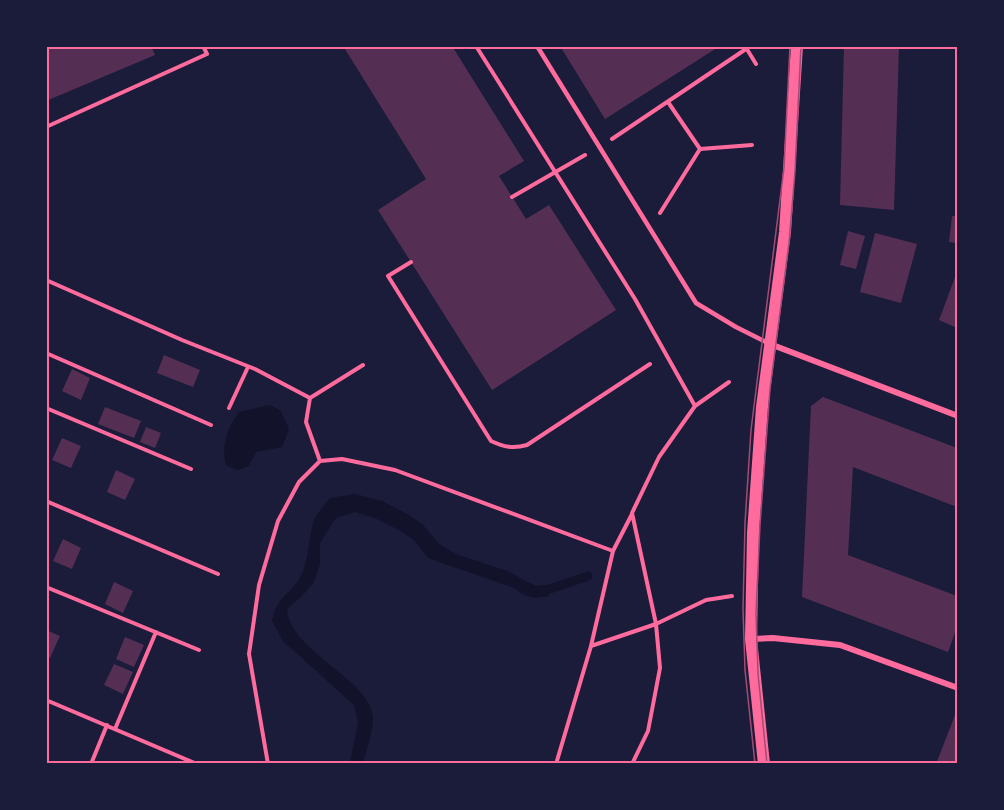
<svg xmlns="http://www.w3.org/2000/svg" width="1004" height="810" font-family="Barlow,sans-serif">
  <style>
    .water { fill: #12122b }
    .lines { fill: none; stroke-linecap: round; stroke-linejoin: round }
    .stream { stroke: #12122b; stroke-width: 9 }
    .building { fill: #542f53 }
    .path { stroke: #ff6b9d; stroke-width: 4 }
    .service { stroke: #ff6b9d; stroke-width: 4.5 }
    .minor { stroke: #ff6b9d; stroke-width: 6 }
    .secondary { stroke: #ff6b9d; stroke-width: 12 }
    .tram { stroke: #a44b75; stroke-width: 1.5 }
    .neatline { fill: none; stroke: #ff6b9d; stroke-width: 2 }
  </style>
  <rect width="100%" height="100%" fill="#1b1b3a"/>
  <!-- water -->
  <path class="water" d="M270,405L280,410L289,429L282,447L256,452L249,466L237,470L226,465C221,444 227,429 239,412Z
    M355,494L382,501L409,515L423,525L439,544L456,554L507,571L536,586L546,585L549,596C534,599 526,598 514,588L428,558L414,540L399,530L377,519L355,512L336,518L320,543V564L314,582L302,596L287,609C289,651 372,680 373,718C373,731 366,751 363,764L350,763L358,722L354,705L283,641L272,621C278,595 288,597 299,579C311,560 307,535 316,516C320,510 326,503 330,498Z"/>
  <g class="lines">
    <!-- stream -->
    <path class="stream" d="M538,593L588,576"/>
  </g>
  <!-- building -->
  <path class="building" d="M46,46H151L155,55L46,101Z
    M343,46H452L524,161L499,176L526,219L549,205L616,310L492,390L378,210L426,179Z
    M560,46H720L605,119Z
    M844,46H899L894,210L840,205Z
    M952,216H957V243L949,242Z
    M848,231L865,236L856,269L840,265Z
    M875,233L917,244L901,303L860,292Z
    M957,272V328L939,320Z
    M164,355L200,370L193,387L157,373Z
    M72,369L90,378L81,400L62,391Z
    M823,397L957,448V507L853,467L848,555L957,596V627L948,652L802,597L811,406Z
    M105,407L141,421L134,438L98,424Z
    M146,427L161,433L155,448L140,442Z
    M62,438L81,446L71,468L52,460Z
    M116,470L135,479L125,500L107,492Z
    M63,539L81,548L72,569L53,561Z
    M114,582L133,591L123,613L105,604Z
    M46,630L60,636L50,658L46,657Z
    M125,637L144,645L134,667L116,659Z
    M114,664L133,672L123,694L104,685Z
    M955,715L957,716V764H936Z"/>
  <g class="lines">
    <!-- path -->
    <path class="path" d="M476,46L635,299L695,406
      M745,46L756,64
      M668,102L700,149
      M46,127L207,54L203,46
      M612,139L746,49
      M512,197L585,155
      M660,213L700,149L752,145
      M411,262L388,276L491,441C504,447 513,449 527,445L650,364
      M46,280L182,340L255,369L310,398L306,422L320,461
      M46,353L211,425
      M310,398L363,365
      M46,408L191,469
      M229,408L248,367
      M46,501L218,574
      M46,587L199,650
      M591,646L656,624L706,600L732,596
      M46,700L197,764
      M115,729L156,632
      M91,764L107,725
      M268,764L249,654L259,585L278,521L299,482L320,461L342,459L395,470L613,551
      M556,764L591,646L613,551L632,514
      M632,764L648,731L660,668L656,624L632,513L659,457L695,406L729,382"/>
    <!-- service -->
    <path class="service" d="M537,46L696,303L736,327L768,343"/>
    <!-- minor -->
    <path class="minor" d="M770,344L958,416
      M751,639L773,638L840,645L958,688"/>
    <!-- secondary -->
    <path class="secondary" d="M764,764L751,639L753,533L762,407L785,232L797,46"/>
    <!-- tram -->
    <path class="tram" d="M755,764L745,670L743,609L745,523L751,430L784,168L790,46
      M767,764L758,674L756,613L760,525L770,389L789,243L795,171L801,46"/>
  </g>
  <!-- border -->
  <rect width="1004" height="810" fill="none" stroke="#1b1b3a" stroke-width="96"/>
  <rect x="48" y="48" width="908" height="714" class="neatline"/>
</svg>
